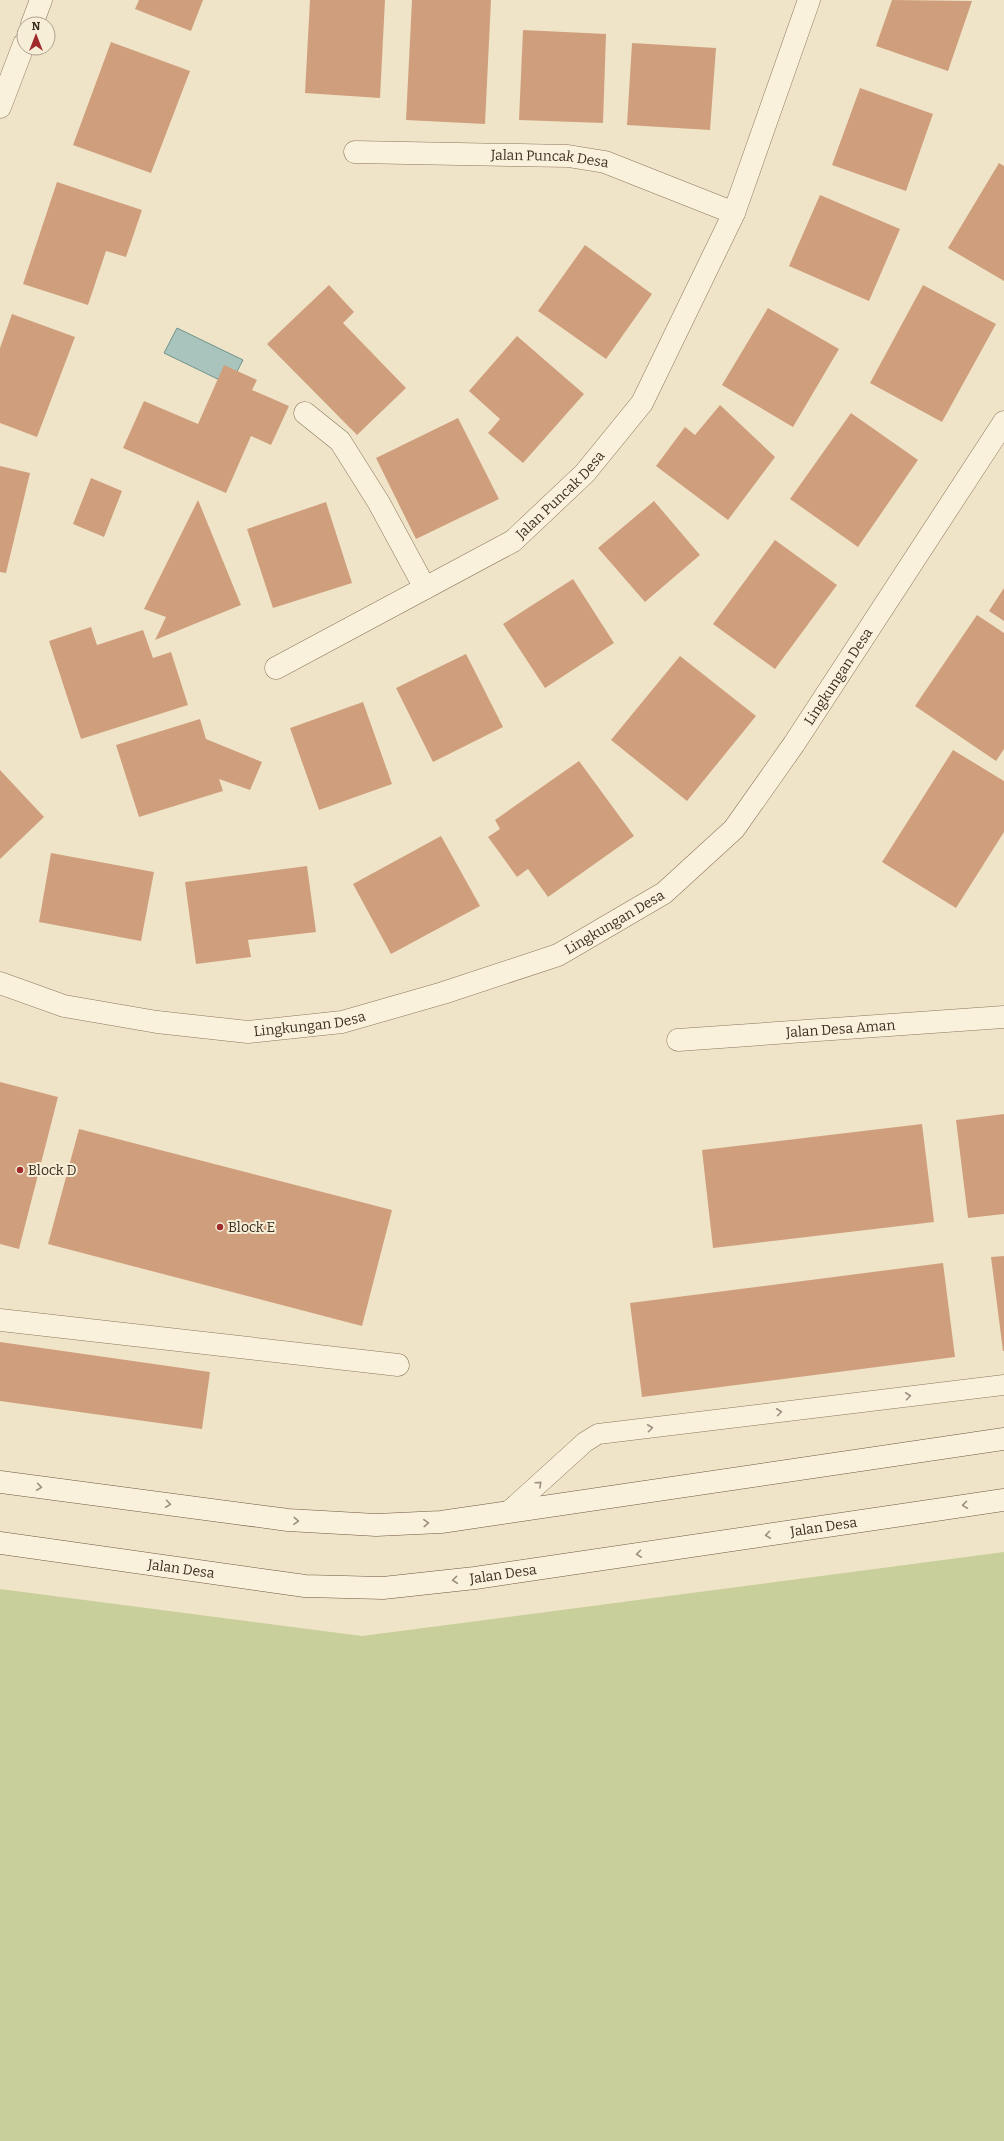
<svg xmlns="http://www.w3.org/2000/svg" width="1004" height="2141" font-family="Bitter,serif">
  <style>
    .green { fill: #c9cf9b }
    .water { fill: #a9c4bc; stroke: #6f938a }
    .building { fill: #cf9f7d }
    .lines { fill: none; stroke-linecap: round; stroke-linejoin: round }
    .lane-casing { stroke: #8d765c; stroke-width: 21 }
    .street-casing { stroke: #8d765c; stroke-width: 23 }
    .secondary-casing { stroke: #6f573f; stroke-width: 23 }
    .lane { stroke: #faf1dc; stroke-width: 20 }
    .street { stroke: #faf1dc; stroke-width: 22 }
    .secondary { stroke: #faf1dc; stroke-width: 22 }
    .oneway { stroke: #9c907e }
    .poi-dot { fill: #9e2a2b; stroke: #f7eed8; stroke-width: 1.5 }
    .labels { text-anchor: middle; dominant-baseline: central; stroke-width: 4; stroke-linejoin: round; paint-order: stroke }
    .street-label { font-size: 14px; fill: #3d2e20; stroke: #f7eed8 }
    .poi-label { font-size: 14px; fill: #3d2e20; stroke: #f7eed8; text-anchor: start }
  </style>
  <rect width="100%" height="100%" fill="#f0e4c8"/>
  <!-- green -->
  <path class="green" d="M1004,1552V2141H0V1589L362,1636Z"/>
  <!-- water -->
  <path class="water" d="M177,328L243,360L230,385L164,353Z"/>
  <!-- building -->
  <path class="building" d="M139,0H203L191,31L135,9Z
    M310,0H385L380,98L305,93Z
    M412,0H491L485,124L406,120Z
    M892,0L972,1L948,71L876,46Z
    M523,30L606,34L603,123L519,120Z
    M111,42L190,71L151,173L73,145Z
    M632,43L716,48L710,130L627,125Z
    M860,88L933,114L906,191L832,165Z
    M999,163L1004,166V281L948,248Z
    M57,182L142,210L126,257L106,251L88,305L23,284Z
    M820,195L900,229L869,301L789,266Z
    M585,245L652,294L606,359L538,311Z
    M329,285L354,312L343,323L406,388L357,435L267,344Z
    M923,285L996,324L942,422L870,383Z
    M768,308L839,349L793,427L722,385Z
    M12,314L75,337L37,437L0,423V348Z
    M517,336L584,394L523,463L488,433L500,419L469,391Z
    M224,365L257,380L252,390L289,406L271,445L251,436L226,493L123,448L144,401L198,424Z
    M720,405L775,457L728,520L656,466L685,427L695,435Z
    M851,413L918,460L858,547L790,499Z
    M458,418L499,499L416,539L376,458Z
    M0,466L30,473L6,573L0,572Z
    M91,478L122,491L104,537L73,524Z
    M198,500L241,605L155,640L166,617L144,609Z
    M654,501L700,555L645,602L598,548Z
    M326,502L352,583L273,608L247,529Z
    M775,540L837,585L775,669L713,624Z
    M573,579L614,643L545,688L503,624Z
    M1004,588V621L989,611Z
    M977,615L1004,633V749L996,761L915,706Z
    M91,627L97,645L143,630L153,658L171,652L188,705L81,739L49,641Z
    M466,654L503,727L433,762L396,688Z
    M680,656L756,716L687,801L611,740Z
    M363,702L392,784L319,810L290,728Z
    M200,719L206,739L262,762L250,790L219,779L223,791L139,817L116,745Z
    M953,750L1004,781V832L956,908L882,862Z
    M579,761L634,836L548,897L528,869L517,877L488,837L500,829L495,820Z
    M0,770L44,817L0,859Z
    M441,836L480,906L391,954L353,884Z
    M51,853L154,872L141,941L39,922Z
    M307,866L316,932L248,940L251,957L196,964L185,882Z
    M0,1082L58,1097L19,1249L0,1244Z
    M1004,1114V1214L968,1218L956,1120Z
    M922,1124L934,1222L713,1248L702,1150Z
    M79,1129L392,1210L362,1326L48,1244Z
    M1004,1256V1351H1003L991,1257Z
    M943,1263L955,1357L642,1397L630,1303Z
    M0,1342L210,1372L202,1429L0,1401Z"/>
  <g class="lines">
    <defs>
      <path id="lane" d="M510,1510L585,1442L598,1434L1004,1385"/>
      <g id="street">
        <path d="M32,24L41,0"/>
        <path d="M0,107L24,44"/>
        <path id="s1" d="M355,152L568,156L605,162L734,213"/>
        <path d="M305,413L340,441L379,503L425,588"/>
        <path id="s2" d="M276,668L513,541L585,473L642,403L734,213L809,0"/>
        <path id="s3" d="M0,983L64,1006L157,1022L248,1032L342,1022L443,993L558,955L664,893L734,829L794,744L1004,422"/>
        <path id="s4" d="M678,1040L1004,1017"/>
        <path d="M0,1320L398,1365"/>
      </g>
      <g id="secondary">
        <path d="M0,1482L288,1520L376,1525L441,1522L1004,1439"/>
        <path id="s5" d="M0,1543L305,1586L383,1588L475,1578L1004,1500"/>
      </g>
    </defs>
    <!-- lane casing -->
    <use href="#lane" class="lane-casing"/>
    <!-- street casing -->
    <use href="#street" class="street-casing"/>
    <!-- secondary casing -->
    <use href="#secondary" class="secondary-casing"/>
    <!-- lane -->
    <use href="#lane" class="lane"/>
    <!-- street -->
    <use href="#street" class="street"/>
    <!-- secondary -->
    <use href="#secondary" class="secondary"/>
  </g>
  <!-- one-way arrows -->
  <defs><path id="oneway-chevron" d="M-2-3.5L2.5 0L-2 3.5" fill="none" stroke-width="1.6" stroke-linecap="round" stroke-linejoin="round"/></defs>
  <g class="oneway">
    <use href="#oneway-chevron" transform="translate(908 1396) rotate(-7)"/>
    <use href="#oneway-chevron" transform="translate(779 1412) rotate(-7)"/>
    <use href="#oneway-chevron" transform="translate(650 1428) rotate(-7)"/>
    <use href="#oneway-chevron" transform="translate(539 1484) rotate(-42)"/>
    <use href="#oneway-chevron" transform="translate(39 1487) rotate(8)"/>
    <use href="#oneway-chevron" transform="translate(168 1504) rotate(8)"/>
    <use href="#oneway-chevron" transform="translate(965 1505) rotate(172)"/>
    <use href="#oneway-chevron" transform="translate(296 1521) rotate(3)"/>
    <use href="#oneway-chevron" transform="translate(426 1523) rotate(-3)"/>
    <use href="#oneway-chevron" transform="translate(768 1535) rotate(172)"/>
    <use href="#oneway-chevron" transform="translate(639 1554) rotate(172)"/>
    <use href="#oneway-chevron" transform="translate(455 1580) rotate(174)"/>
  </g>
  <!-- markers -->
  <g class="poi-dot">
    <circle cx="20" cy="1170" r="4"/>
    <circle cx="220" cy="1227" r="4"/>
  </g>
  <g class="labels">
    <!-- street labels -->
    <g class="street-label">
      <text stroke="none"><textPath href="#s1" startOffset="195">Jalan Puncak Desa</textPath></text>
      <text stroke="none"><textPath href="#s2" startOffset="335">Jalan Puncak Desa</textPath></text>
      <text stroke="none"><textPath href="#s3" startOffset="977">Lingkungan Desa</textPath></text>
      <text stroke="none"><textPath href="#s3" startOffset="640">Lingkungan Desa</textPath></text>
      <text stroke="none"><textPath href="#s3" startOffset="316">Lingkungan Desa</textPath></text>
      <text stroke="none"><textPath href="#s4" startOffset="163">Jalan Desa Aman</textPath></text>
      <text stroke="none"><textPath href="#s5" startOffset="831">Jalan Desa</textPath></text>
      <text stroke="none"><textPath href="#s5" startOffset="183">Jalan Desa</textPath></text>
      <text stroke="none"><textPath href="#s5" startOffset="507">Jalan Desa</textPath></text>
    </g>
    <!-- poi labels -->
    <g class="poi-label">
      <text x="28" y="1170">Block D</text>
      <text x="228" y="1227">Block E</text>
    </g>
  </g>
  <!-- north arrow -->
  <g transform="translate(36 36)"><circle r="19" fill="#f7eed8" stroke="#ada18e"/>
  <path d="M0-3L7 15L0 10L-7 15Z" fill="#9e2a2b"/>
  <text y="-6" font-size="11" font-weight="bold" text-anchor="middle" fill="#3d2e20">N</text>
  </g>
</svg>
